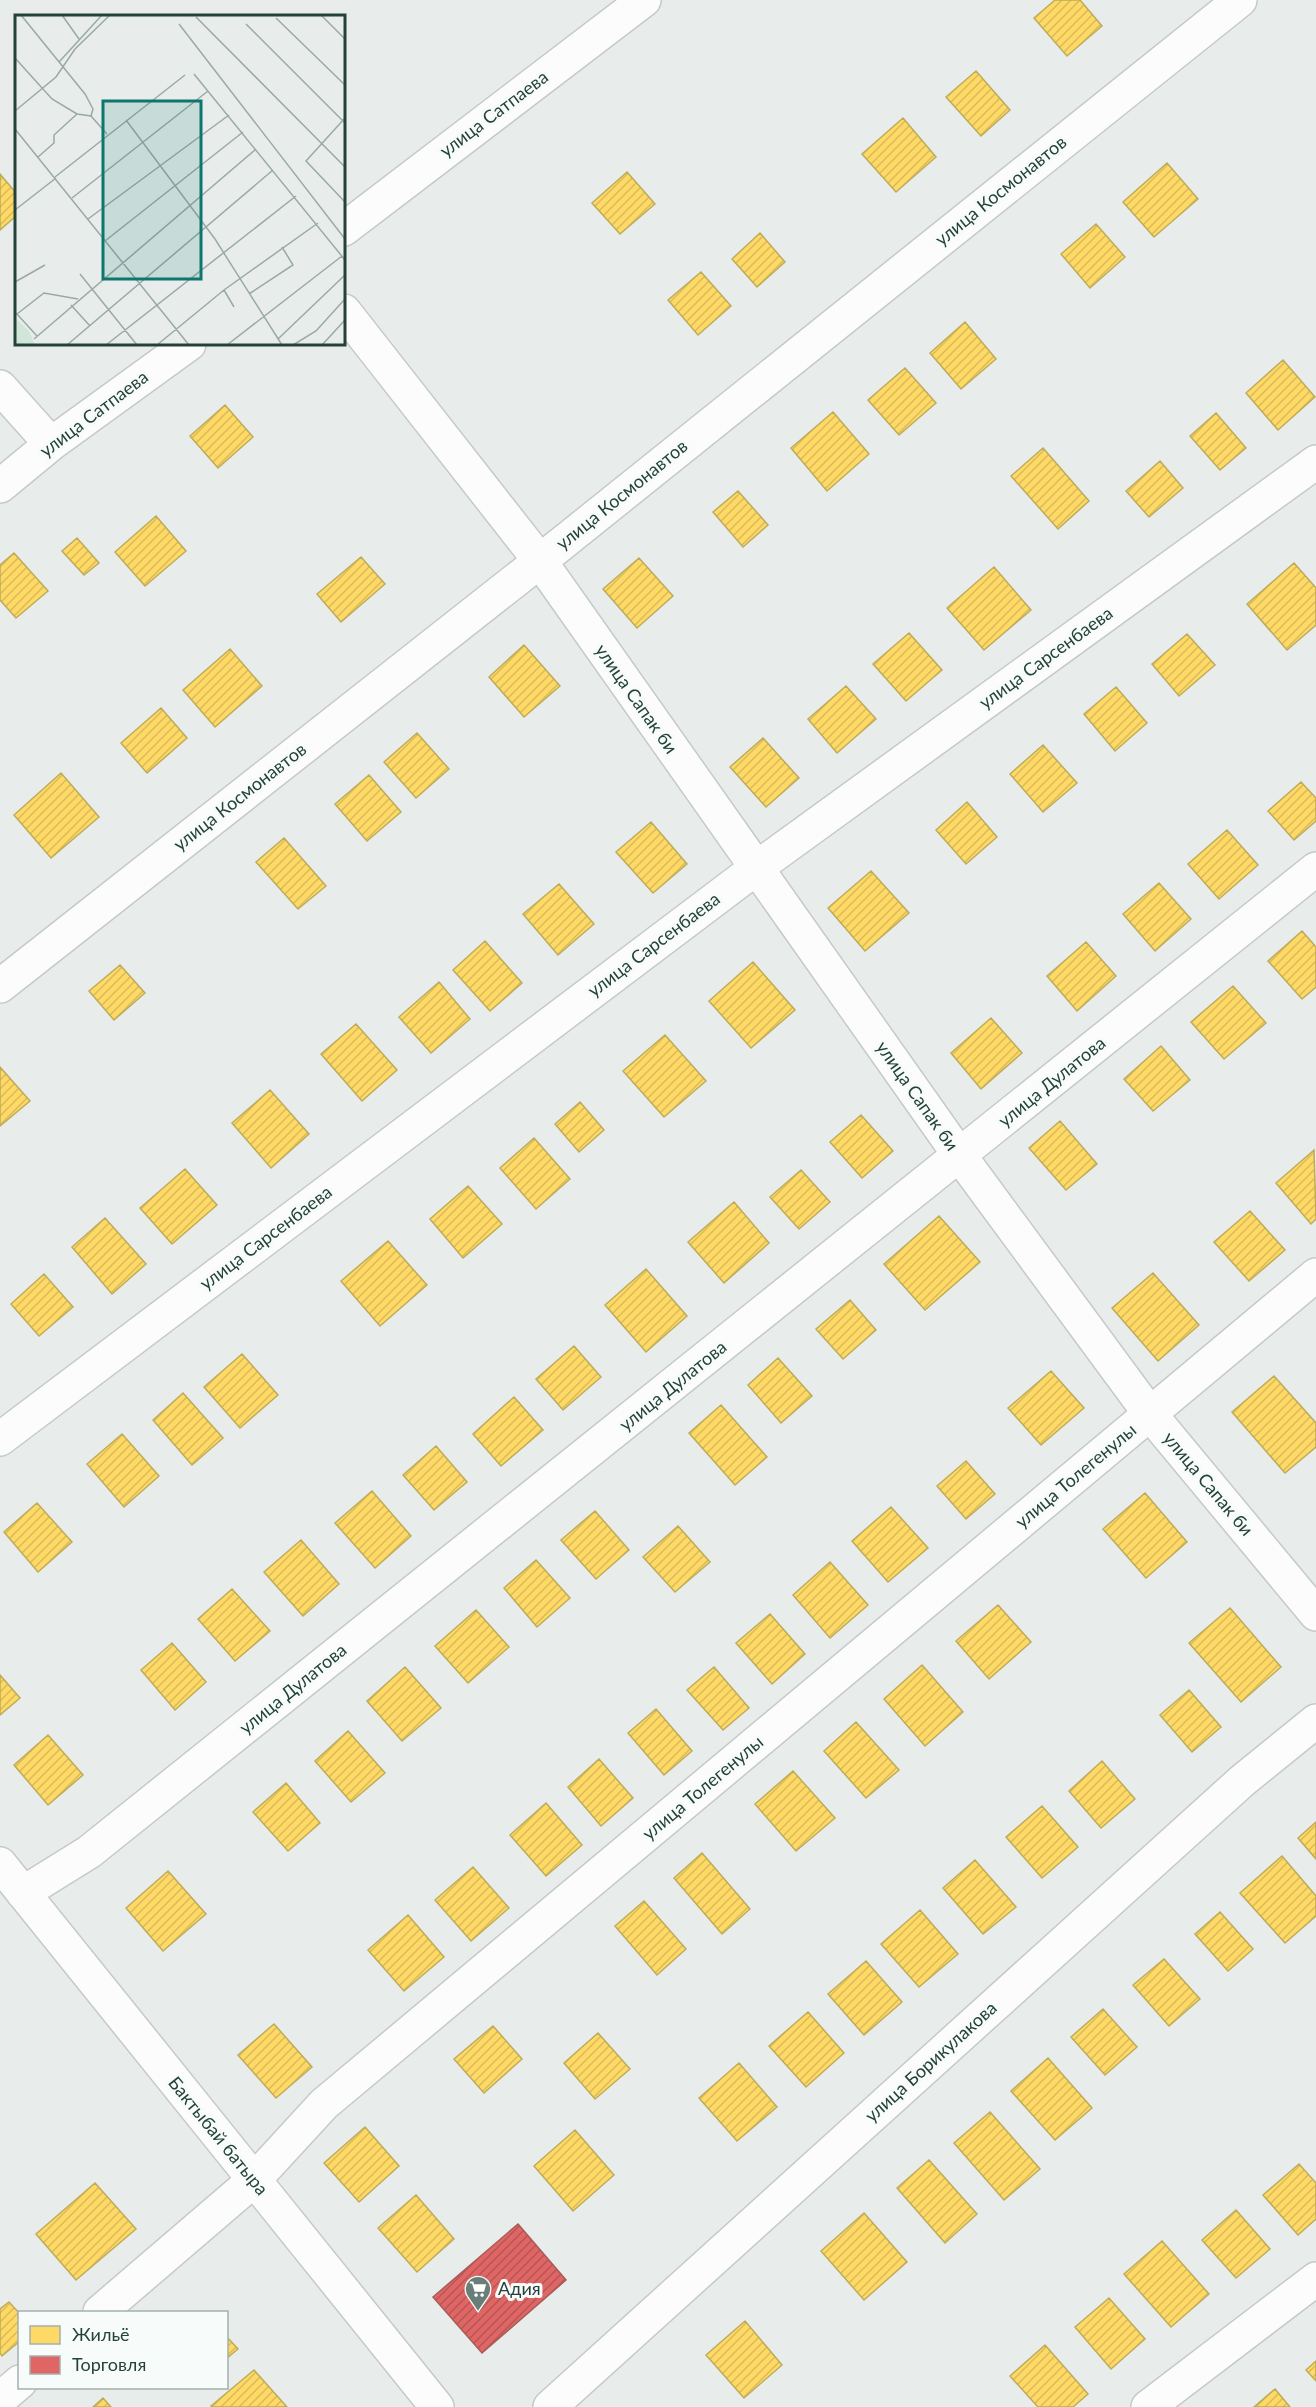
<svg xmlns="http://www.w3.org/2000/svg" width="1316" height="2407" font-family="Lato,sans-serif">
<style>
.homes{fill:url(#homes-hatch);stroke:#bdac59;stroke-width:1.5}
.shops{fill:url(#shops-hatch);stroke:#a85b59;stroke-width:1.5}
.lines{fill:none;stroke-linecap:round;stroke-linejoin:round}
.minor-casing{stroke:#c5cac8;stroke-width:36}
.minor{stroke:#fcfcfc;stroke-width:33}
.labels{text-anchor:middle;stroke-width:6;stroke-linejoin:round;paint-order:stroke}
.street-label{font-size:18px;fill:#24423a;stroke:#f7fbf9}
.poi-label{font-size:18px;fill:#24423a;stroke:#f7fbf9;text-anchor:start}
.inset-road{fill:none;stroke:#9aa9a4;stroke-width:1.5}
.view{fill:#0f766e;fill-opacity:0.15;stroke:#0f766e;stroke-width:3}
.inset-edge{fill:none;stroke:#24423a;stroke-width:3}
</style>
<defs>
<pattern id="homes-hatch" width="6" height="6" patternUnits="userSpaceOnUse" patternTransform="scale(1.5)"><rect width="6" height="6" fill="#ffd966"/><path d="M-1 1l2-2M0 6l6-6M5 7l2-2" fill="none" stroke="#dabb59"/></pattern>
<pattern id="shops-hatch" width="6" height="6" patternUnits="userSpaceOnUse" patternTransform="scale(1.5)"><rect width="6" height="6" fill="#e06666"/><path d="M-1 1l2-2M0 6l6-6M5 7l2-2" fill="none" stroke="#b55655"/></pattern>
</defs>
<rect width="100%" height="100%" fill="#e8edeb"/>
<path class="homes" d="M 1055,0 L 1080,0 L 1102,26 L 1067,56 L 1034,18 Z
M 976,71 L 1010,110 L 981,136 L 946,97 Z
M 903,118 L 936,157 L 896,192 L 862,154 Z
M 1167,163 L 1198,199 L 1154,237 L 1123,202 Z
M 627,172 L 655,204 L 620,234 L 592,203 Z
M 0,174 L 16,193 L 16,216 L 0,230 Z
M 1096,224 L 1125,257 L 1090,288 L 1061,254 Z
M 760,233 L 785,262 L 757,287 L 732,259 Z
M 701,272 L 731,306 L 698,335 L 668,300 Z
M 965,322 L 996,359 L 961,389 L 930,353 Z
M 1283,360 L 1315,397 L 1278,430 L 1246,393 Z
M 905,368 L 936,403 L 899,435 L 868,400 Z
M 225,405 L 253,437 L 218,468 L 190,436 Z
M 833,412 L 869,454 L 827,491 L 791,448 Z
M 1216,413 L 1246,448 L 1220,470 L 1190,436 Z
M 1043,448 L 1089,501 L 1058,529 L 1011,476 Z
M 1160,461 L 1183,488 L 1149,517 L 1126,491 Z
M 738,491 L 768,525 L 743,547 L 713,512 Z
M 156,516 L 186,551 L 145,586 L 115,552 Z
M 77,538 L 99,563 L 84,575 L 62,551 Z
M 14,553 L 48,591 L 16,618 L 0,600 L 0,565 Z
M 361,557 L 385,584 L 341,622 L 317,594 Z
M 639,558 L 673,596 L 637,628 L 603,589 Z
M 1294,563 L 1316,588 L 1316,625 L 1287,650 L 1247,604 Z
M 994,567 L 1031,610 L 984,650 L 947,608 Z
M 909,633 L 942,670 L 906,701 L 873,664 Z
M 1187,634 L 1215,665 L 1179,696 L 1152,664 Z
M 524,645 L 560,686 L 524,717 L 489,677 Z
M 230,649 L 262,686 L 215,727 L 183,690 Z
M 846,686 L 876,719 L 837,753 L 808,719 Z
M 1116,687 L 1147,723 L 1115,751 L 1084,714 Z
M 161,708 L 187,738 L 147,773 L 121,743 Z
M 417,733 L 449,769 L 416,798 L 384,762 Z
M 763,738 L 799,778 L 766,807 L 730,767 Z
M 1043,745 L 1077,783 L 1043,812 L 1010,774 Z
M 61,773 L 99,817 L 51,858 L 14,815 Z
M 369,775 L 401,812 L 367,841 L 335,804 Z
M 1301,782 L 1316,798 L 1316,821 L 1294,840 L 1268,811 Z
M 967,802 L 997,837 L 966,864 L 936,830 Z
M 651,822 L 687,864 L 653,893 L 616,852 Z
M 1227,830 L 1258,865 L 1219,899 L 1188,864 Z
M 284,838 L 326,886 L 298,909 L 256,862 Z
M 871,871 L 909,913 L 865,951 L 828,908 Z
M 1159,883 L 1191,919 L 1155,951 L 1123,914 Z
M 559,884 L 594,924 L 558,955 L 523,914 Z
M 1302,931 L 1316,947 L 1316,987 L 1302,999 L 1268,961 Z
M 485,941 L 522,983 L 490,1011 L 453,970 Z
M 1086,942 L 1116,976 L 1077,1011 L 1047,976 Z
M 753,962 L 795,1010 L 751,1048 L 709,1001 Z
M 120,965 L 145,993 L 114,1020 L 89,991 Z
M 439,982 L 470,1019 L 431,1053 L 399,1017 Z
M 1233,986 L 1266,1023 L 1224,1059 L 1191,1022 Z
M 991,1018 L 1022,1053 L 981,1089 L 951,1053 Z
M 356,1024 L 397,1070 L 362,1101 L 321,1054 Z
M 665,1035 L 706,1081 L 664,1117 L 623,1071 Z
M 1161,1046 L 1190,1080 L 1153,1111 L 1124,1079 Z
M 0,1067 L 30,1101 L 0,1126 Z
M 270,1090 L 309,1134 L 271,1168 L 232,1123 Z
M 580,1102 L 604,1130 L 579,1152 L 555,1124 Z
M 861,1115 L 893,1151 L 862,1178 L 830,1142 Z
M 1060,1121 L 1097,1164 L 1066,1190 L 1029,1148 Z
M 534,1138 L 570,1179 L 536,1209 L 500,1168 Z
M 1314,1150 L 1316,1219 L 1311,1224 L 1276,1183 Z
M 185,1169 L 217,1205 L 172,1244 L 140,1208 Z
M 801,1170 L 830,1202 L 799,1229 L 770,1197 Z
M 468,1186 L 502,1224 L 463,1258 L 430,1219 Z
M 734,1202 L 769,1243 L 724,1283 L 688,1242 Z
M 1250,1211 L 1285,1250 L 1249,1281 L 1214,1242 Z
M 939,1216 L 980,1262 L 925,1310 L 884,1264 Z
M 105,1218 L 146,1264 L 112,1294 L 72,1247 Z
M 388,1241 L 427,1285 L 380,1326 L 341,1281 Z
M 646,1269 L 687,1316 L 646,1352 L 605,1305 Z
M 1153,1273 L 1199,1325 L 1158,1361 L 1112,1308 Z
M 44,1274 L 73,1307 L 39,1336 L 11,1304 Z
M 850,1300 L 876,1330 L 843,1359 L 816,1329 Z
M 574,1346 L 601,1377 L 563,1410 L 536,1379 Z
M 242,1354 L 278,1395 L 240,1428 L 204,1387 Z
M 778,1358 L 812,1396 L 781,1423 L 748,1385 Z
M 1051,1371 L 1084,1408 L 1041,1445 L 1008,1408 Z
M 1274,1376 L 1316,1423 L 1316,1447 L 1285,1473 L 1232,1412 Z
M 183,1393 L 223,1438 L 192,1465 L 153,1420 Z
M 514,1397 L 543,1430 L 501,1466 L 473,1434 Z
M 721,1405 L 767,1457 L 735,1485 L 689,1433 Z
M 122,1434 L 159,1476 L 124,1507 L 87,1464 Z
M 436,1446 L 467,1482 L 434,1510 L 403,1475 Z
M 966,1461 L 995,1494 L 966,1519 L 937,1486 Z
M 372,1491 L 411,1536 L 375,1568 L 335,1523 Z
M 1145,1493 L 1187,1542 L 1146,1578 L 1103,1529 Z
M 37,1503 L 72,1542 L 38,1572 L 4,1532 Z
M 891,1507 L 928,1548 L 888,1582 L 852,1541 Z
M 595,1511 L 629,1550 L 596,1579 L 561,1540 Z
M 678,1526 L 710,1562 L 675,1592 L 643,1557 Z
M 301,1540 L 339,1584 L 303,1616 L 264,1572 Z
M 536,1560 L 570,1598 L 537,1627 L 504,1588 Z
M 830,1562 L 868,1605 L 830,1638 L 793,1595 Z
M 232,1589 L 270,1631 L 235,1661 L 198,1619 Z
M 998,1605 L 1031,1642 L 989,1679 L 956,1641 Z
M 1230,1608 L 1281,1667 L 1241,1702 L 1189,1643 Z
M 476,1610 L 509,1647 L 468,1683 L 435,1646 Z
M 770,1614 L 805,1654 L 772,1684 L 736,1643 Z
M 172,1643 L 206,1682 L 175,1710 L 141,1670 Z
M 922,1665 L 963,1712 L 925,1746 L 884,1699 Z
M 405,1667 L 441,1708 L 402,1741 L 367,1701 Z
M 714,1667 L 749,1708 L 723,1730 L 687,1690 Z
M 0,1675 L 20,1698 L 0,1715 Z
M 1189,1690 L 1221,1727 L 1192,1752 L 1160,1715 Z
M 656,1709 L 692,1751 L 664,1775 L 628,1733 Z
M 856,1722 L 899,1770 L 866,1798 L 824,1751 Z
M 348,1731 L 385,1773 L 351,1802 L 315,1761 Z
M 48,1735 L 83,1775 L 48,1805 L 14,1765 Z
M 599,1759 L 633,1798 L 601,1826 L 568,1787 Z
M 1102,1761 L 1135,1799 L 1101,1828 L 1069,1791 Z
M 793,1771 L 835,1818 L 796,1851 L 755,1804 Z
M 286,1783 L 320,1823 L 288,1851 L 253,1812 Z
M 546,1803 L 582,1845 L 546,1876 L 510,1835 Z
M 1042,1806 L 1078,1847 L 1042,1878 L 1006,1837 Z
M 1316,1822 L 1316,1859 L 1298,1838 Z
M 702,1853 L 750,1909 L 722,1934 L 674,1878 Z
M 1282,1856 L 1316,1896 L 1316,1916 L 1285,1943 L 1240,1893 Z
M 975,1860 L 1016,1907 L 983,1934 L 943,1888 Z
M 473,1867 L 509,1908 L 471,1941 L 435,1900 Z
M 168,1871 L 206,1914 L 163,1951 L 126,1908 Z
M 644,1901 L 686,1949 L 657,1975 L 615,1926 Z
M 920,1910 L 958,1954 L 919,1987 L 881,1944 Z
M 1220,1912 L 1253,1949 L 1228,1971 L 1195,1934 Z
M 408,1915 L 444,1957 L 404,1991 L 368,1950 Z
M 1164,1959 L 1200,1999 L 1169,2026 L 1133,1985 Z
M 866,1961 L 902,2002 L 864,2035 L 828,1994 Z
M 1103,2009 L 1137,2047 L 1105,2075 L 1071,2037 Z
M 808,2012 L 844,2053 L 806,2087 L 769,2046 Z
M 274,2024 L 312,2067 L 276,2098 L 238,2055 Z
M 493,2026 L 522,2059 L 484,2093 L 454,2059 Z
M 598,2033 L 630,2069 L 595,2099 L 564,2063 Z
M 1048,2058 L 1092,2108 L 1055,2140 L 1011,2091 Z
M 739,2063 L 777,2107 L 737,2141 L 699,2098 Z
M 990,2112 L 1040,2169 L 1004,2200 L 954,2143 Z
M 365,2127 L 399,2166 L 359,2202 L 324,2163 Z
M 575,2130 L 614,2175 L 573,2211 L 534,2166 Z
M 929,2160 L 977,2214 L 945,2243 L 897,2188 Z
M 1299,2164 L 1316,2183 L 1316,2219 L 1298,2235 L 1263,2195 Z
M 95,2183 L 136,2229 L 76,2280 L 36,2234 Z
M 416,2195 L 454,2239 L 417,2272 L 378,2228 Z
M 1236,2210 L 1270,2249 L 1236,2278 L 1202,2240 Z
M 864,2213 L 907,2262 L 864,2300 L 821,2251 Z
M 1162,2241 L 1209,2294 L 1171,2327 L 1124,2274 Z
M 1109,2298 L 1145,2339 L 1111,2369 L 1075,2327 Z
M 9,2302 L 20,2314 L 20,2341 L 2,2356 L 0,2353 L 0,2309 Z
M 745,2321 L 782,2365 L 744,2398 L 706,2355 Z
M 226,2336 L 238,2349 L 226,2359 Z
M 1045,2345 L 1088,2394 L 1073,2407 L 1038,2407 L 1010,2376 Z
M 1316,2361 L 1316,2381 L 1306,2370 Z
M 254,2370 L 287,2407 L 212,2407 L 211,2406 Z
M 1275,2389 L 1290,2407 L 1254,2407 Z
M 103,2398 L 111,2407 L 93,2407 Z"/>
<path class="shops" d="M 518,2224 L 566,2280 L 482,2353 L 433,2297 Z"/>
<g class="lines">
<g class="minor-casing">
<path id="minor" d="M 344,229 L 644,0
M 344,311 L 540,561 L 960,1156 L 1150,1414 L 1316,1614
M 0,387 L 51,444
M 0,486 L 51,444 L 189,344
M 0,986 L 540,561 L 1240,0
M 0,1439 L 755,869 L 1316,462
M 0,1864 L 437,2407
M 23,1893 L 89,1852 L 1316,869
M 100,2312 L 254,2180 L 324,2104 L 1316,1275
M 0,2399 L 20,2382
M 550,2407 L 1242,1781 L 1316,1721
M 1148,2407 L 1316,2279"/>
</g>
<use href="#minor" class="minor"/>
</g>
<defs>
<g id="supermarket-pin" transform="scale(1.35)"><path d="M0 17L-7.5 6A9.5 9.5 0 1 1 7.5 6Z" fill="#697e78" stroke="#f7fbf9"/><path d="M-6-5.5h2.5l.6 2H6L4.5 2H-2.5L-4.4-4H-6ZM-1.5 3.2a1.3 1.3 0 1 0 .1 0ZM3 3.2a1.3 1.3 0 1 0 .1 0Z" fill="#fff"/></g>
</defs>
<g fill-rule="evenodd">
<use href="#supermarket-pin" x="478" y="2289"/>
</g>
<g class="labels">
<g class="street-label">
<text transform="translate(494 114) rotate(-37)" y="6">улица Сатпаева</text>
<text transform="translate(1001 191) rotate(-39)" y="6">улица Космонавтов</text>
<text transform="translate(94 414) rotate(-37)" y="6">улица Сатпаева</text>
<text transform="translate(622 495) rotate(-39)" y="6">улица Космонавтов</text>
<text transform="translate(1046 658) rotate(-36)" y="6">улица Сарсенбаева</text>
<text transform="translate(636 699) rotate(55)" y="6">улица Сапак би</text>
<text transform="translate(240 797) rotate(-38)" y="6">улица Космонавтов</text>
<text transform="translate(654 945) rotate(-37)" y="6">улица Сарсенбаева</text>
<text transform="translate(1052 1082) rotate(-39)" y="6">улица Дулатова</text>
<text transform="translate(917 1096) rotate(55)" y="6">улица Сапак би</text>
<text transform="translate(266 1238) rotate(-37)" y="6">улица Сарсенбаева</text>
<text transform="translate(673 1386) rotate(-39)" y="6">улица Дулатова</text>
<text transform="translate(1076 1476) rotate(-40)" y="6">улица Толегенулы</text>
<text transform="translate(1208 1484) rotate(50)" y="6">улица Сапак би</text>
<text transform="translate(293 1689) rotate(-39)" y="6">улица Дулатова</text>
<text transform="translate(703 1788) rotate(-40)" y="6">улица Толегенулы</text>
<text transform="translate(931 2062) rotate(-42)" y="6">улица Борикулакова</text>
<text transform="translate(218 2136) rotate(51)" y="6">Бактыбай батыра</text>
</g>
<g class="poi-label">
<text x="498" y="2295">Адия</text>
</g>
</g>
<g transform="translate(15 15)">
<rect width="330" height="330" fill="#e8edeb"/>
<path d="M 0,303 L 14,316 L 20,330 L 0,330 Z" fill="#d1e6d8"/>
<path class="inset-road" d="M 6,0 L 70,79 L 78,94 L 76,101M 47,0 L 64,24M 306,0 L 330,24M 181,2 L 330,152M 261,3 L 330,70M 164,9 L 330,224M 231,9 L 330,108M 0,43 L 37,84 L 62,99 L 76,101 L 92,119M 44,47 L 87,0M 179,59 L 330,245M 0,96 L 41,62 L 60,34 L 95,0M 330,103 L 291,146 L 330,187M 111,105 L 200,224 L 267,330M 0,114 L 174,330M 23,142 L 39,128 L 39,120 L 62,99M 40,162 L 170,60M 57,183 L 193,76M 0,195 L 41,163M 73,204 L 214,100M 90,226 L 228,117M 65,259 L 122,330M 0,267 L 30,250M 209,275 L 219,292M 234,279 L 278,250 L 267,232M 56,290 L 75,311M 1,298 L 22,321M 2,299 L 29,278 L 63,284M 19,324 L 241,134M 263,324 L 330,260M 52,330 L 258,155M 91,330 L 281,181M 142,330 L 209,275 L 303,208M 212,330 L 327,241M 278,330 L 301,316 L 330,284M 307,330 L 330,305"/>
<path class="view" d="M 88,86 L 186,86 L 186,264 L 88,264 Z"/>
<rect width="330" height="330" class="inset-edge"/>
</g>
<rect x="18" y="2311" width="210" height="78" fill="#f7fbf9" stroke="#a3b1ad" stroke-width="1.5"/>
<rect x="30" y="2326" width="30" height="18" fill="#ffd966" stroke="#a3b1ad" stroke-width="1.5"/>
<text x="72" y="2341" font-size="18" fill="#24423a">Жильё</text>
<rect x="30" y="2356" width="30" height="18" fill="#e06666" stroke="#a3b1ad" stroke-width="1.5"/>
<text x="72" y="2371" font-size="18" fill="#24423a">Торговля</text>
</svg>
